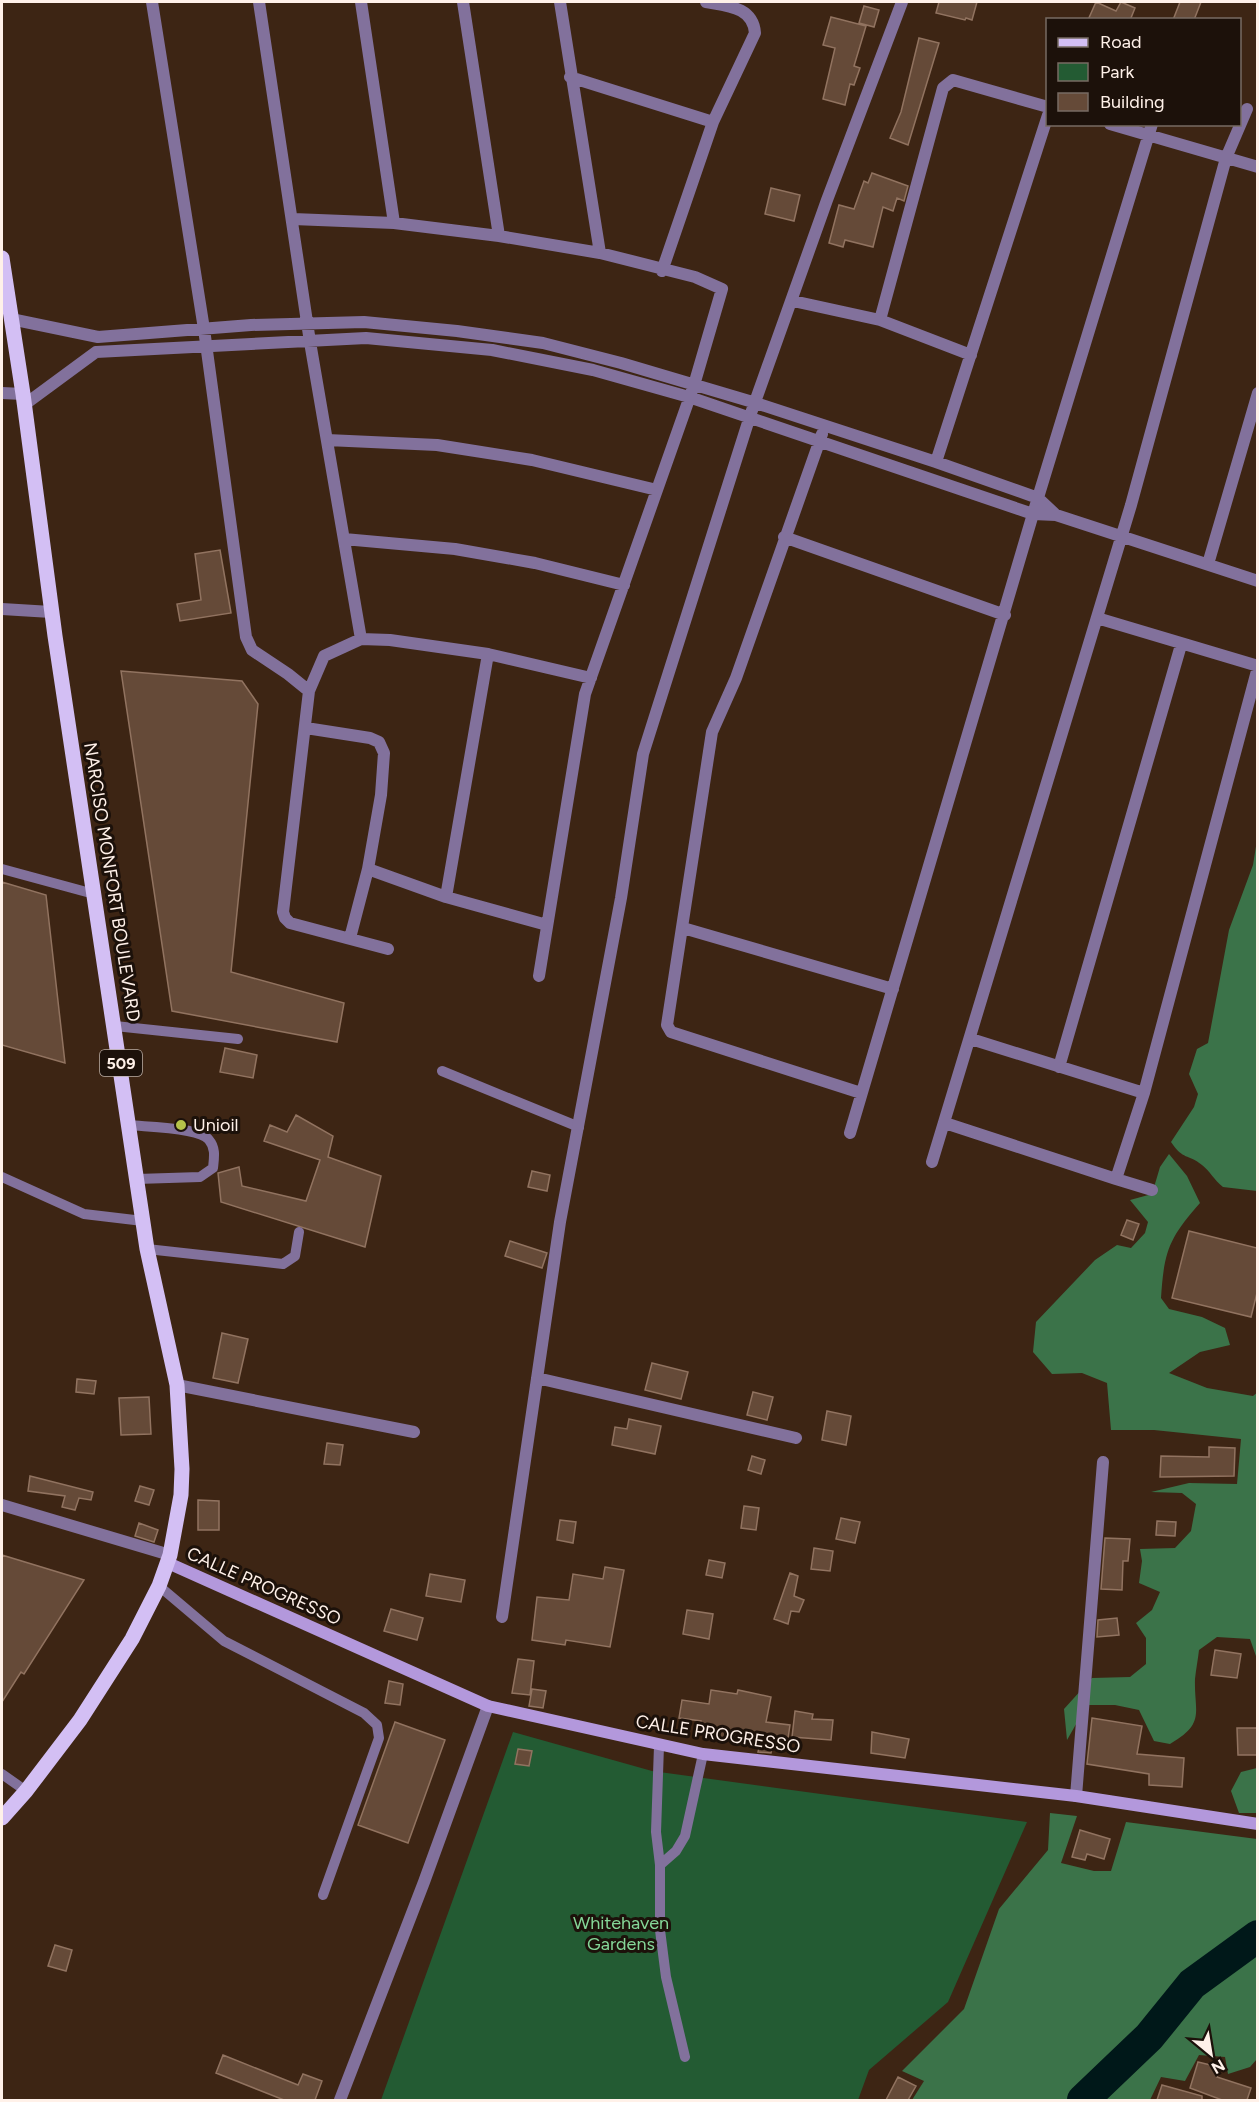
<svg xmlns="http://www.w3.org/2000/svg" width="1259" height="2102" font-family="Figtree,sans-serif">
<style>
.green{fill:#235b33}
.forest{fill:#3b7349}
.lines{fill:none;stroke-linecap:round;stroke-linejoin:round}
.river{stroke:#001819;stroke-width:32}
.building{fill:#654a38;stroke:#917360;stroke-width:1.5}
.service{stroke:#82719c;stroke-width:10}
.minor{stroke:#82719c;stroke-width:12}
.secondary{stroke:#b398dc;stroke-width:12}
.primary{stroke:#d3bff4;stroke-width:15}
.poi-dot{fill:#b5c249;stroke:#1c110a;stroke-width:2}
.labels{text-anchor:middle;stroke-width:6;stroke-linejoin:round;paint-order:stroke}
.shield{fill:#1c110a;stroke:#bbaea6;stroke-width:1.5}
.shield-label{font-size:16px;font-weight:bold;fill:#fff1e9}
.street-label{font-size:18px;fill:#fff1e9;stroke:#1c110a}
.poi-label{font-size:18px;fill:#fff1e9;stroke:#1c110a;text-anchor:start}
.park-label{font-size:18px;fill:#85d798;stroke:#1c110a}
</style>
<rect width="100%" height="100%" fill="#3d2514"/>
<path class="green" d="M 513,1732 L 652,1771 L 1027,1822 L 948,2002 L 869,2070 L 858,2100 L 381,2100 Z"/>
<path class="forest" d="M 1257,840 L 1258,1191 L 1257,1191 L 1223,1187 C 1214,1180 1210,1171 1202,1165 C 1187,1153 1184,1161 1171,1142 L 1194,1107 L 1198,1094 L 1189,1074 L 1197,1049 L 1208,1043 L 1229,930 L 1253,865 Z
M 1169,1154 L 1187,1176 L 1200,1203 C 1169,1238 1164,1251 1161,1298 L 1169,1309 L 1202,1317 L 1225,1328 L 1230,1345 L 1200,1352 L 1169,1373 L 1207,1388 L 1253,1396 L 1258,1392 L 1257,1659 L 1250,1639 L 1217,1637 L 1199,1650 C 1198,1659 1196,1669 1195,1679 C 1194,1713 1206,1723 1170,1744 L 1154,1741 L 1139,1710 L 1115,1705 L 1087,1705 L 1067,1740 L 1064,1709 L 1092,1678 L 1130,1677 L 1146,1664 L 1146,1638 L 1136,1623 L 1152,1610 L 1160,1592 L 1139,1583 L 1142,1561 L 1140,1549 L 1175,1548 L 1191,1531 L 1196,1504 L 1182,1493 L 1151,1492 L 1189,1483 L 1237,1484 L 1241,1439 L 1154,1430 L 1111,1430 L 1107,1383 L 1082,1373 L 1052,1374 L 1033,1352 L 1036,1322 L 1095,1260 L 1117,1245 L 1131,1248 L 1145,1233 L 1148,1222 L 1130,1200 L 1152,1194 L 1160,1167 Z
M 1257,1768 L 1257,1813 L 1239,1813 L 1231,1791 L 1241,1772 Z
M 1050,1813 L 1077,1816 L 1061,1863 L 1094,1871 L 1111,1871 L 1126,1822 L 1257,1839 L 1257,1926 L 1163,2001 L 1136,2038 L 1069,2100 L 912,2100 L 924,2081 L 902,2071 L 964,2009 L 999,1909 L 1048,1850 Z
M 1257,1949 L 1257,2059 L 1250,2067 L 1228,2074 L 1225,2057 L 1199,2055 L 1185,2081 L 1161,2077 L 1150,2100 L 1091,2100 L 1156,2037 L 1199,1986 L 1237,1967 Z"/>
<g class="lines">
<path class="river" d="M 1083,2100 L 1149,2037 L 1192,1984 L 1258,1936"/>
</g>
<path class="building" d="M 939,2 L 977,2 L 972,20 L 966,18 L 965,20 L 936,13 Z
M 1096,2 L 1116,11 L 1121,2 L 1135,8 L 1131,18 L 1134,20 L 1088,20 Z
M 1180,2 L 1201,2 L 1194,20 L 1173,20 Z
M 864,6 L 879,10 L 874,27 L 859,23 Z
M 831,17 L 866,26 L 854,66 L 860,68 L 854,85 L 850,84 L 845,105 L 823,99 L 835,48 L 823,45 Z
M 919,38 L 939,43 L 908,145 L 890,138 L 901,112 Z
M 872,173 L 908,186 L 904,201 L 897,198 L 893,211 L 883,207 L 873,247 L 845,240 L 843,247 L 829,243 L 839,205 L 854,209 L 864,181 L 868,183 Z
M 771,188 L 800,195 L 794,221 L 765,214 Z
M 220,550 L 231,613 L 180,621 L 177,604 L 201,600 L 195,554 Z
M 121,671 L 242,681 L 258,704 L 231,972 L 344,1003 L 337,1042 L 172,1011 Z
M 2,882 L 46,895 L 65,1063 L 2,1045 Z
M 225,1048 L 257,1055 L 253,1078 L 220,1072 Z
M 296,1115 L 333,1136 L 328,1157 L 381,1176 L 365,1247 L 221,1202 L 218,1173 L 239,1167 L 242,1186 L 306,1201 L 320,1160 L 264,1141 L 270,1125 L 287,1132 Z
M 532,1171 L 550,1175 L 547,1191 L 528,1187 Z
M 1127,1220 L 1139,1224 L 1133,1240 L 1121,1235 Z
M 1189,1231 L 1257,1248 L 1257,1293 L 1251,1317 L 1172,1298 Z
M 510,1241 L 547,1253 L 542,1268 L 505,1256 Z
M 222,1333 L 248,1339 L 238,1383 L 213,1378 Z
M 652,1363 L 688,1372 L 681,1399 L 645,1390 Z
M 77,1379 L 96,1381 L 94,1394 L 76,1392 Z
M 753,1392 L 773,1397 L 767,1420 L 747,1415 Z
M 149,1397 L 151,1434 L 121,1435 L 119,1398 Z
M 827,1411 L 851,1416 L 846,1445 L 822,1440 Z
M 629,1419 L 661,1426 L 655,1454 L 612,1445 L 615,1427 L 627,1429 Z
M 327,1443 L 343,1445 L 340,1465 L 324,1464 Z
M 1209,1447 L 1235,1448 L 1234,1476 L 1160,1477 L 1161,1456 L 1209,1457 Z
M 752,1456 L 765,1460 L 761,1474 L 748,1470 Z
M 30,1476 L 93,1492 L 91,1500 L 79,1498 L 75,1510 L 62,1507 L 65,1496 L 28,1491 Z
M 140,1486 L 154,1490 L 149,1505 L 135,1501 Z
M 198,1500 L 219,1501 L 219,1530 L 198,1530 Z
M 744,1506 L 759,1508 L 756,1530 L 741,1528 Z
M 841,1518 L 860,1522 L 855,1543 L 836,1539 Z
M 560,1520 L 576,1522 L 573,1543 L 557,1540 Z
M 1157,1521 L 1176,1522 L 1175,1536 L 1156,1535 Z
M 139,1523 L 158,1530 L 154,1542 L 135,1536 Z
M 1105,1538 L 1130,1539 L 1128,1561 L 1123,1561 L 1122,1590 L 1101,1589 Z
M 814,1548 L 833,1551 L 830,1571 L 811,1569 Z
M 2,1555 L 84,1580 L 24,1674 L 21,1672 L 2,1702 Z
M 709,1560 L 725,1563 L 722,1578 L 706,1575 Z
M 605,1567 L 624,1570 L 610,1647 L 566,1640 L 565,1645 L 532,1640 L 537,1597 L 569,1600 L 573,1574 L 603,1579 Z
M 790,1573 L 798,1576 L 794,1596 L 804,1600 L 799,1612 L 791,1611 L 788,1624 L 774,1619 Z
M 430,1574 L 465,1580 L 461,1602 L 426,1596 Z
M 391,1609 L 423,1618 L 417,1640 L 384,1631 Z
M 687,1610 L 713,1614 L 709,1639 L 683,1634 Z
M 1117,1618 L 1119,1635 L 1097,1637 L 1098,1620 Z
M 1215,1650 L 1241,1654 L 1237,1678 L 1211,1675 Z
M 518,1659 L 534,1661 L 530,1695 L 512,1693 Z
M 389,1681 L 403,1684 L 400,1705 L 385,1703 Z
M 532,1689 L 546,1691 L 543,1708 L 529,1706 Z
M 711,1690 L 737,1694 L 738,1690 L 771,1697 L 766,1722 L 790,1725 L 787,1745 L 773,1743 L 771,1753 L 758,1752 L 761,1739 L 713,1737 L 715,1729 L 700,1727 L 701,1721 L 679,1718 L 682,1700 L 709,1704 Z
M 795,1711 L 813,1714 L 812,1719 L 833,1720 L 831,1740 L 792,1737 Z
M 1092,1718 L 1142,1726 L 1137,1754 L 1184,1758 L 1182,1787 L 1149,1785 L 1149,1774 L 1087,1764 Z
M 395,1722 L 445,1740 L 408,1843 L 358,1825 Z
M 1237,1728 L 1257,1728 L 1257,1755 L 1238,1755 Z
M 872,1732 L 909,1739 L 905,1758 L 871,1753 Z
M 518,1749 L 532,1751 L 529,1766 L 515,1764 Z
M 1080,1830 L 1110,1839 L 1104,1859 L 1087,1854 L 1085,1860 L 1072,1857 Z
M 55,1945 L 72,1950 L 66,1971 L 48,1966 Z
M 223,2055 L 298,2085 L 303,2074 L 322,2081 L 315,2100 L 284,2100 L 216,2073 Z
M 1198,2062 L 1219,2067 L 1217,2077 L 1251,2088 L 1247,2100 L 1222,2100 L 1190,2088 Z
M 898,2077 L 916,2086 L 908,2100 L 886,2100 Z
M 1162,2085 L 1202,2096 L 1202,2100 L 1157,2100 Z"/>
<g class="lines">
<path class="service" d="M 2,869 L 94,894
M 115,1026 L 238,1039
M 442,1071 L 579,1127
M 129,1125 C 146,1127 200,1127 209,1140 C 216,1148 214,1158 213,1168 L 200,1177 L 137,1179
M 2,1177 L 84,1214 L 143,1221
M 147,1249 L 283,1264 L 295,1256 L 299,1232
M 159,1586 L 224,1641 L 364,1713 L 377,1725 L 379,1738 L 323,1895
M 659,1746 L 656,1832 L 660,1865 L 660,1930 L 666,1977 L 685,2057
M 2,1774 L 26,1791
M 660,1865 L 676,1851 L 685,1836 L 703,1754"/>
<path class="minor" d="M 152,2 L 204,329 L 246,637 L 252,650 L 288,674 L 309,691
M 259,2 L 310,342 L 361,639
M 361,2 L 394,223
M 463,2 L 499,236
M 560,2 L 600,253
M 570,77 L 713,122
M 1110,124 L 1258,167
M 293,219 L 394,223 L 499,236 L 600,253 L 695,277 L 722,289 L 694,385 L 585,694 L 539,976
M 662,271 L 713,122 L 755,33 C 753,7 728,6 706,2
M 793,301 L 880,320
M 11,319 L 98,337 L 251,325 L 364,322 L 457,331 L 543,343 L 621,363 L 756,403 L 936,462 L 1038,498 L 1056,515
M 971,355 L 880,320 L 943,88 L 953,80 L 1048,107
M 2,393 L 23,394
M 24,405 L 96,352 L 366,338 L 492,350 L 593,370 L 689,397 L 1033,514 L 1056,515 L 1258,581
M 822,434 L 736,678 L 712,732 L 667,1025 L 671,1032 L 861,1093
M 327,440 L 437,445 L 532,460 L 657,490
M 936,462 L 1048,115
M 784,537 L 1005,615
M 344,539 L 455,549 L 535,563 L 624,585
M 1208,564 L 1258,393
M 2,609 L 51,612
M 1097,618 L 1258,666
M 306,728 L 370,738 L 379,742 L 384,753 L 381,795 L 368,869 L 350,938
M 368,869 L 446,897 L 547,925
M 446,897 L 488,654
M 683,928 L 893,989
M 388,949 L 290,923 L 285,918 L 283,912 L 309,691 L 324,656 L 361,639 L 390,640 L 488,654 L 591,678
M 971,1039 L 1144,1093
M 1059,1067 L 1181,645
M 945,1123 L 1116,1179 L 1144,1093 L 1258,667
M 850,1133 L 1033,514 L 1152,124
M 932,1162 L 1131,505 L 1226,158 L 1247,109
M 1116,1179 L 1152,1190
M 537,1378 L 796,1438
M 177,1385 L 414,1432
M 2,1505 L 170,1555
M 502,1617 L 560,1222 L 621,898 L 643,754 L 750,416 L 827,200 L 902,2
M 1076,1796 L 1103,1462
M 340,2100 L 424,1882 L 488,1706"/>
<path class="secondary" d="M 168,1563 L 488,1706 L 703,1754 L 1076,1796 L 1258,1824"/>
<path class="primary" d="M 2,258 L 23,394 L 55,636 L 147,1249 L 177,1385 L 182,1469 L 181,1495 L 170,1555 L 159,1586 L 132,1639 L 80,1720 L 26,1791 L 2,1818"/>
</g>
<circle class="poi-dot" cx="181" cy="1125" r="6"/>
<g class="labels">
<rect class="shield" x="100" y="1050" width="42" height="26" rx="4.5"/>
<g class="shield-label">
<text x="121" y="1069">509</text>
</g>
<g class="street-label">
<text transform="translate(112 882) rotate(81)" y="6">NARCISO MONFORT BOULEVARD</text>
<text transform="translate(264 1586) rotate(24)" y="6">CALLE PROGRESSO</text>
<text transform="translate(718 1734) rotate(9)" y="6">CALLE PROGRESSO</text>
</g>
<g class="poi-label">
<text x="193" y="1131">Unioil</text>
</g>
<g class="park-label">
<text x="621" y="1929">Whitehaven<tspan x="621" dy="21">Gardens</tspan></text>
</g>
</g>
<rect width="1259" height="2102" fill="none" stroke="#fff1e9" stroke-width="6"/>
<rect x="1046" y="18" width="195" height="108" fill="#1c110a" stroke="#776b63" stroke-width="1.5"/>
<rect x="1058" y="38" width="30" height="9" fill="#d3bff4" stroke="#776b63" stroke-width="1.5"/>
<text x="1100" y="48" font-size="18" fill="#fff1e9">Road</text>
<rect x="1058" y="63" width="30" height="18" fill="#235b33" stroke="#776b63" stroke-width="1.5"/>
<text x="1100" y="78" font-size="18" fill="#fff1e9">Park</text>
<rect x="1058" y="93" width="30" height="18" fill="#654a38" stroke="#776b63" stroke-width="1.5"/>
<text x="1100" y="108" font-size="18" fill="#fff1e9">Building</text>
<g transform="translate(1211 2054) rotate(150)" stroke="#1c110a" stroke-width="4.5" paint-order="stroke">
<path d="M0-4.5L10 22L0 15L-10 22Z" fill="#fff1e9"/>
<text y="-9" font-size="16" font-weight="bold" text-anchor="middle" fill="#fff1e9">N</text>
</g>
</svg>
